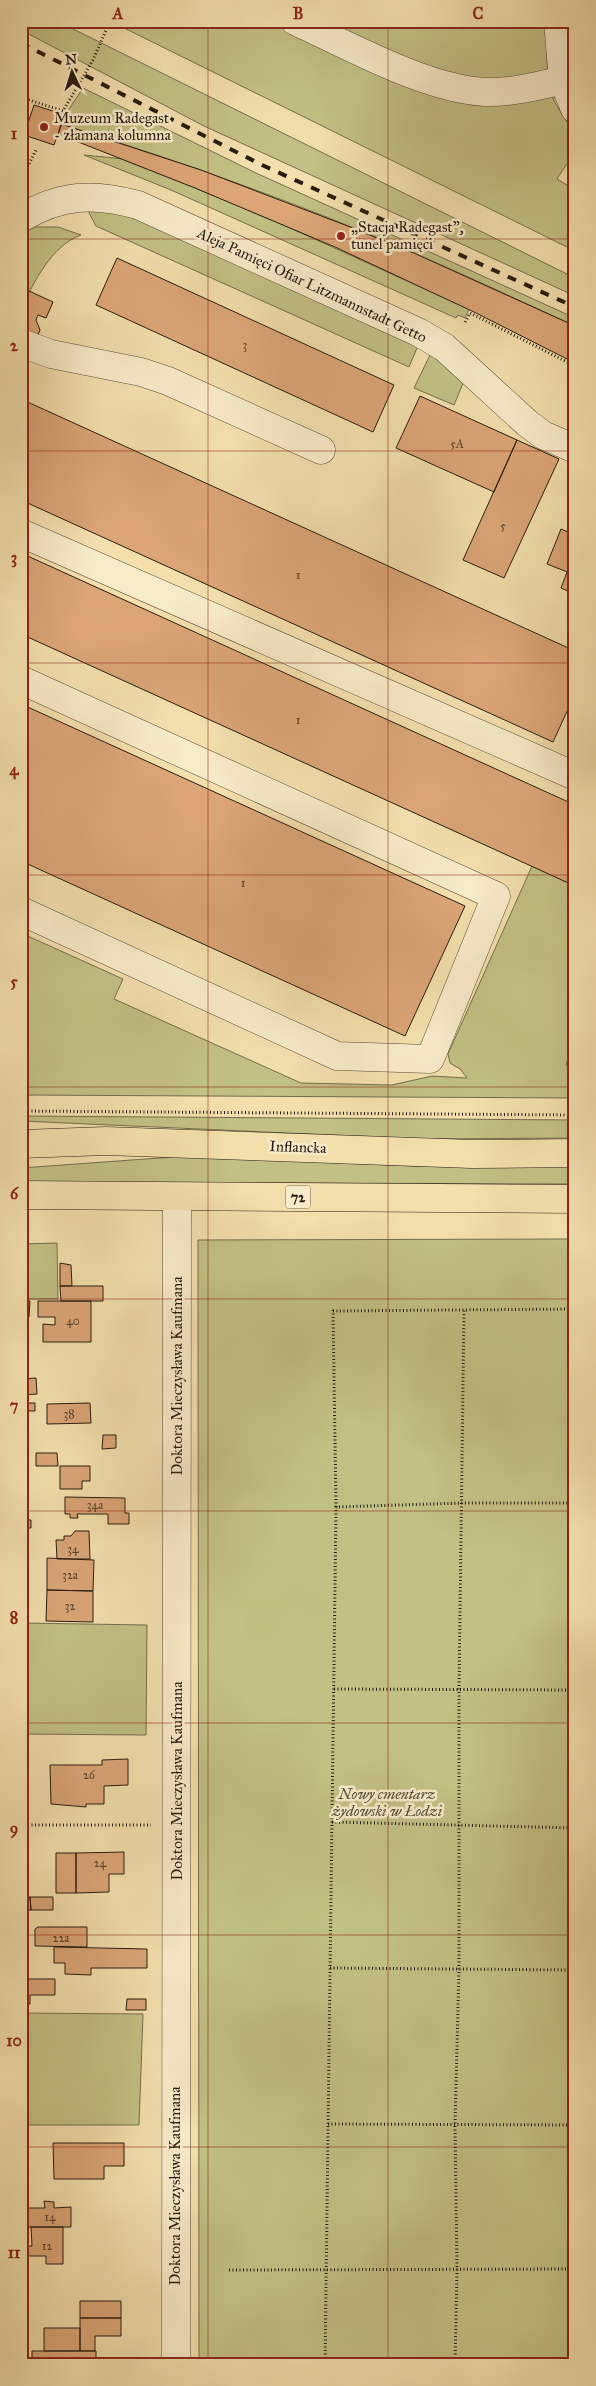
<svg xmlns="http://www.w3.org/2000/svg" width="596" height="2386" font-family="'IM FELL Great Primer',serif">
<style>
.green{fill:#c2c084;stroke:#756e4b}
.building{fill:#dba576;stroke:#281c12}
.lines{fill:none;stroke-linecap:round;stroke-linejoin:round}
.minor-casing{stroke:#5a4d38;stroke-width:29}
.major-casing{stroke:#281c12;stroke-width:29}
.path{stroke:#281c12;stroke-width:3;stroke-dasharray:1 2.5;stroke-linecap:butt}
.minor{stroke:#f7eac9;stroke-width:28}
.major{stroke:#f2dfac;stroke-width:28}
.rail{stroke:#281c12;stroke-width:4;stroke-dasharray:9 9;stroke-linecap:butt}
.grid{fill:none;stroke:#8f2418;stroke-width:1;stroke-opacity:0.55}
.poi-dot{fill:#8f2418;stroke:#f7eac9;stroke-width:2}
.labels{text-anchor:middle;stroke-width:5;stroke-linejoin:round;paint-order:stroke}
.number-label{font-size:12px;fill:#553e2b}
.shield{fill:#f7eac9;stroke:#665a49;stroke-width:1}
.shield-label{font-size:14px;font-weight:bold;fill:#281c12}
.poi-label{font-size:15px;fill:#281c12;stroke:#f7eac9;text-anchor:start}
.street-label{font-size:15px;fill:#281c12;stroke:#f7eac9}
.park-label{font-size:15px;font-style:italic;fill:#564d34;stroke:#f7eac9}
.neatline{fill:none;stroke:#8f2418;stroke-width:2}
.grid-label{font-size:16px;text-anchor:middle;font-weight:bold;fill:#8f2418}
</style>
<rect width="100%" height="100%" fill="#f2dfac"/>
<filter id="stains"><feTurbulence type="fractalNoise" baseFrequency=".004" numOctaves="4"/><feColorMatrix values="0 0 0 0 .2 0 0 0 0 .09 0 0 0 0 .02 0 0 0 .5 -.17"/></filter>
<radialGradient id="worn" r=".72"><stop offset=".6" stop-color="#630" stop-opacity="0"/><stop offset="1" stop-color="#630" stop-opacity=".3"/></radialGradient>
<path class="green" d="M 21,21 L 57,21 L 575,278 L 575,296 L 204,126 L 21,30 Z
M 110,21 L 547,21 C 548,46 544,74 553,98 C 559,114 579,132 575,149 C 572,159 562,170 557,179 L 575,190 L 575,251 Z
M 83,88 L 256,173 L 575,318 L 575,326 C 522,302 470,277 416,254 C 301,204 182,162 61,124 L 65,115 Z
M 84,155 L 125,159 L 266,217 L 469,309 L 465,318 L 458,315 L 456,318 L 171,190 Z
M 114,206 L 415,340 L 417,348 L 409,367 L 96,226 L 86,207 Z
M 34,227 L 58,227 L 81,235 C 51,246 34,282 21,309 L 21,235 Z
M 432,351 L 464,381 L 454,405 L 414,388 Z
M 532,866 L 575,886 L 575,1038 L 566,1065 L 575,1070 L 575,1098 L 21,1095 L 21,933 L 123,979 L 114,999 L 301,1083 L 392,1085 L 432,1076 L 467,1078 L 460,1069 L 450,1063 L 448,1054 Z
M 21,1116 L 575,1120 L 575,1138 L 422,1139 L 21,1121 Z
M 187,1156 L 414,1166 L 575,1166 L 575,1184 L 21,1182 L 21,1168 Z
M 575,1239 L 575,2365 L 199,2365 L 198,1240 Z
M 57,1243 L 58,1299 L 21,1299 L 21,1244 Z
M 21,1623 L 147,1625 L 146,1735 L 21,1734 Z
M 21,2013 L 143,2014 L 139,2125 L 21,2125 Z"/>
<path class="building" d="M 34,105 L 65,115 L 54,145 L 24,135 Z
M 61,124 L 201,170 L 345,225 L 416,254 L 575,326 L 575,363 L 474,312 L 335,247 L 195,188 L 58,134 Z
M 117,258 L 394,385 L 373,432 L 96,305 Z
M 29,291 L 53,302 L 46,318 L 38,315 L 36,320 L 40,330 L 37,337 L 21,331 L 21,309 Z
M 420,396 L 517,440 L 494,492 L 396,448 Z
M 21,399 L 575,651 L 575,694 L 553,742 L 21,500 Z
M 517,440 L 559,459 L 504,578 L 463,560 Z
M 561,529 L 575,535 L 575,575 L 547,564 Z
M 21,553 L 575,805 L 575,886 L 21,634 Z
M 567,572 L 575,575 L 575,594 L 561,588 Z
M 21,704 L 465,906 L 405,1036 L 21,861 Z
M 60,1263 L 71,1265 L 72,1286 L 60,1286 Z
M 60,1286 L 103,1286 L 103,1301 L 61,1301 Z
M 21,1301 L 30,1301 L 29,1317 L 21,1317 Z
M 38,1301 L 91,1301 L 91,1342 L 43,1342 L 43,1324 L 55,1325 L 55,1317 L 38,1317 Z
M 36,1378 L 37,1394 L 21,1395 L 21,1379 Z
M 24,1403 L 35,1403 L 35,1411 L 24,1411 Z
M 90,1403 L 91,1423 L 47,1424 L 47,1404 Z
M 103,1435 L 116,1435 L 116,1448 L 102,1449 Z
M 36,1453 L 57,1453 L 58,1466 L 36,1466 Z
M 60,1466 L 90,1466 L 90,1481 L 82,1481 L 82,1489 L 60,1489 Z
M 65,1497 L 125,1498 L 125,1513 L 129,1513 L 129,1524 L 108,1524 L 108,1514 L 77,1514 L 78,1518 L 70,1518 L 70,1514 L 65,1514 Z
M 21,1519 L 31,1520 L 31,1528 L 21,1528 Z
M 75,1531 L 89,1531 L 90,1559 L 57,1559 L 56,1540 L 64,1540 L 64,1536 L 71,1536 Z
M 47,1558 L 94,1560 L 93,1591 L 47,1590 Z
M 47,1590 L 93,1591 L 93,1622 L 46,1621 Z
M 128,1759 L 128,1785 L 104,1786 L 104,1804 L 86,1804 L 86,1807 L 51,1804 L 50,1765 L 102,1765 L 102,1760 Z
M 124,1852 L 124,1874 L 109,1874 L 109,1892 L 76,1893 L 76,1853 Z
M 56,1853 L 76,1853 L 76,1893 L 56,1893 Z
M 21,1897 L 30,1897 L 31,1910 L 21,1910 Z
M 30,1897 L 53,1897 L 53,1910 L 31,1910 Z
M 38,1927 L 87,1927 L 87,1947 L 35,1946 L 35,1929 Z
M 54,1947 L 147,1949 L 147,1968 L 91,1968 L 91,1975 L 65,1974 L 65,1963 L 54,1963 Z
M 21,1979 L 55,1979 L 55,1995 L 30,1995 L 30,2004 L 21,2004 Z
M 127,1999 L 146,1999 L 146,2010 L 126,2010 Z
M 53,2143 L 124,2143 L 124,2166 L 104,2166 L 104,2179 L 54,2179 Z
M 44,2201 L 54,2202 L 54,2208 L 71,2207 L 71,2227 L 28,2227 L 28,2208 L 45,2208 Z
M 31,2227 L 63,2227 L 63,2264 L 46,2264 L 46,2256 L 21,2256 L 21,2246 L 32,2246 Z
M 80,2301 L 121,2301 L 121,2318 L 80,2318 Z
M 80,2318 L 121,2318 L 121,2336 L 95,2336 L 95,2351 L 80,2351 Z
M 44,2328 L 80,2328 L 80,2351 L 44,2351 Z
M 32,2351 L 96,2351 L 96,2359 L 101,2360 L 101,2365 L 39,2365 L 39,2363 L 32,2363 Z"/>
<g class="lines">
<g class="minor-casing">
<path id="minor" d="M 295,21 C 350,46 424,88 484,92 C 511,93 538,86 563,80
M 558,21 L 563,80 L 575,109
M 21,218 C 61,194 94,193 138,205 L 418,332 L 444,347 L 527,423 L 543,435 L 575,449
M 21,343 L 51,354 L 141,372 L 168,381 L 321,450
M 21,533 L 575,776
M 21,680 L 496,896 L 430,1059 L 337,1056 L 21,911
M 176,2365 L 177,1197"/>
</g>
<g class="major-casing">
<path id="major" d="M 21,1144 L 106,1141 L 472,1154 L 575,1153
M 21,1195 L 575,1199"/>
</g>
<path class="path" d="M 21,116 L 29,100 L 63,111 L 93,60 L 110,21
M 26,170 L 36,150
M 465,322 L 470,313 L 575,366
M 21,1111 L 575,1115
M 336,1507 L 333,1311 L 575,1309
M 334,1689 L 575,1690
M 332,1822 L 575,1828
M 21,1825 L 151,1825
M 330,1968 L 575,1970
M 328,2124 L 575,2125
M 229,2270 L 575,2269
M 325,2365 L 336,1507 L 463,1503 L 575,1503
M 455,2365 L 457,2270 L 455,2125 L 459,1969 L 459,1689 L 464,1310"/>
<use href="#minor" class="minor"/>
<use href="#major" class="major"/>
<path class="rail" d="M 21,43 L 262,165 L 575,307"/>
</g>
<path class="grid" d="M 208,21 L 208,2365M 388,21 L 388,2365M 21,239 L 575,239M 21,451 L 575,451M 21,663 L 575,663M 21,875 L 575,875M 21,1087 L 575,1087M 21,1299 L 575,1299M 21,1511 L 575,1511M 21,1723 L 575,1723M 21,1935 L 575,1935M 21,2147 L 575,2147"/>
<g class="poi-dot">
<circle cx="44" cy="127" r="5"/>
<circle cx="341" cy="236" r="5"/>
</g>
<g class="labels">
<g class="number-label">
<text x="245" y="349">3</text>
<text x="457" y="448">5A</text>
<text x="503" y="530">5</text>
<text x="298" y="579">1</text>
<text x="298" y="724">1</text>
<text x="243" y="887">1</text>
<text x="73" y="1325">40</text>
<text x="69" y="1418">38</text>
<text x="95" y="1509">34a</text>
<text x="73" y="1553">34</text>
<text x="70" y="1579">32a</text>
<text x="70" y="1610">32</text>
<text x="89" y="1779">26</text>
<text x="100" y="1867">24</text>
<text x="61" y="1942">22a</text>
<text x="50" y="2221">14</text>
<text x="47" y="2250">12</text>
</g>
<rect class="shield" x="285.5" y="1185.5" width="25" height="23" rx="4"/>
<g class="shield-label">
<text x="298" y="1202">72</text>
</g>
<g class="poi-label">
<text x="54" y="123">Muzeum Radegast<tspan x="54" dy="17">- złamana kolumna</tspan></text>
<text x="351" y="232">„Stacja Radegast",<tspan x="351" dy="17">tunel pamięci</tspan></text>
</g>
<g class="street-label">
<text transform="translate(312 285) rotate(25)" y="5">Aleja Pamięci Ofiar Litzmannstadt Getto</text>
<text transform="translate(298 1147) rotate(2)" y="5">Inflancka</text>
<text transform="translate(177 1376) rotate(-90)" y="5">Doktora Mieczysława Kaufmana</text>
<text transform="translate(177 1781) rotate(-90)" y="5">Doktora Mieczysława Kaufmana</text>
<text transform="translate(175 2186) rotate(-90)" y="5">Doktora Mieczysława Kaufmana</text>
</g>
<g class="park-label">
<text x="387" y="1799">Nowy cmentarz<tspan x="387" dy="17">żydowski w Łodzi</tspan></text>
</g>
</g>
<rect width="596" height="2386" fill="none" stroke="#f2dfac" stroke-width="55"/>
<g transform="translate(72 72) rotate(356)" stroke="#f7eac9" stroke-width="4" paint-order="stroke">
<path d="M0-4L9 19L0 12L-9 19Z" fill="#281c12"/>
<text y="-8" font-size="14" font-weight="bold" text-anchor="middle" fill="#281c12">N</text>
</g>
<rect x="28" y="28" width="540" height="2330" class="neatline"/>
<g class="grid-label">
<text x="118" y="19">A</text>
<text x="298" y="19">B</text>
<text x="478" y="19">C</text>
<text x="14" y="139">1</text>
<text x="14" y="351">2</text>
<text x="14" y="563">3</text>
<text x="14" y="775">4</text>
<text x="14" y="987">5</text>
<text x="14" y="1199">6</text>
<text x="14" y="1411">7</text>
<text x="14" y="1623">8</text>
<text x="14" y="1834">9</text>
<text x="14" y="2046">10</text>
<text x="14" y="2258">11</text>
</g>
<rect width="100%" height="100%" filter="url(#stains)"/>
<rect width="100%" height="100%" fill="url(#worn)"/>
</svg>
